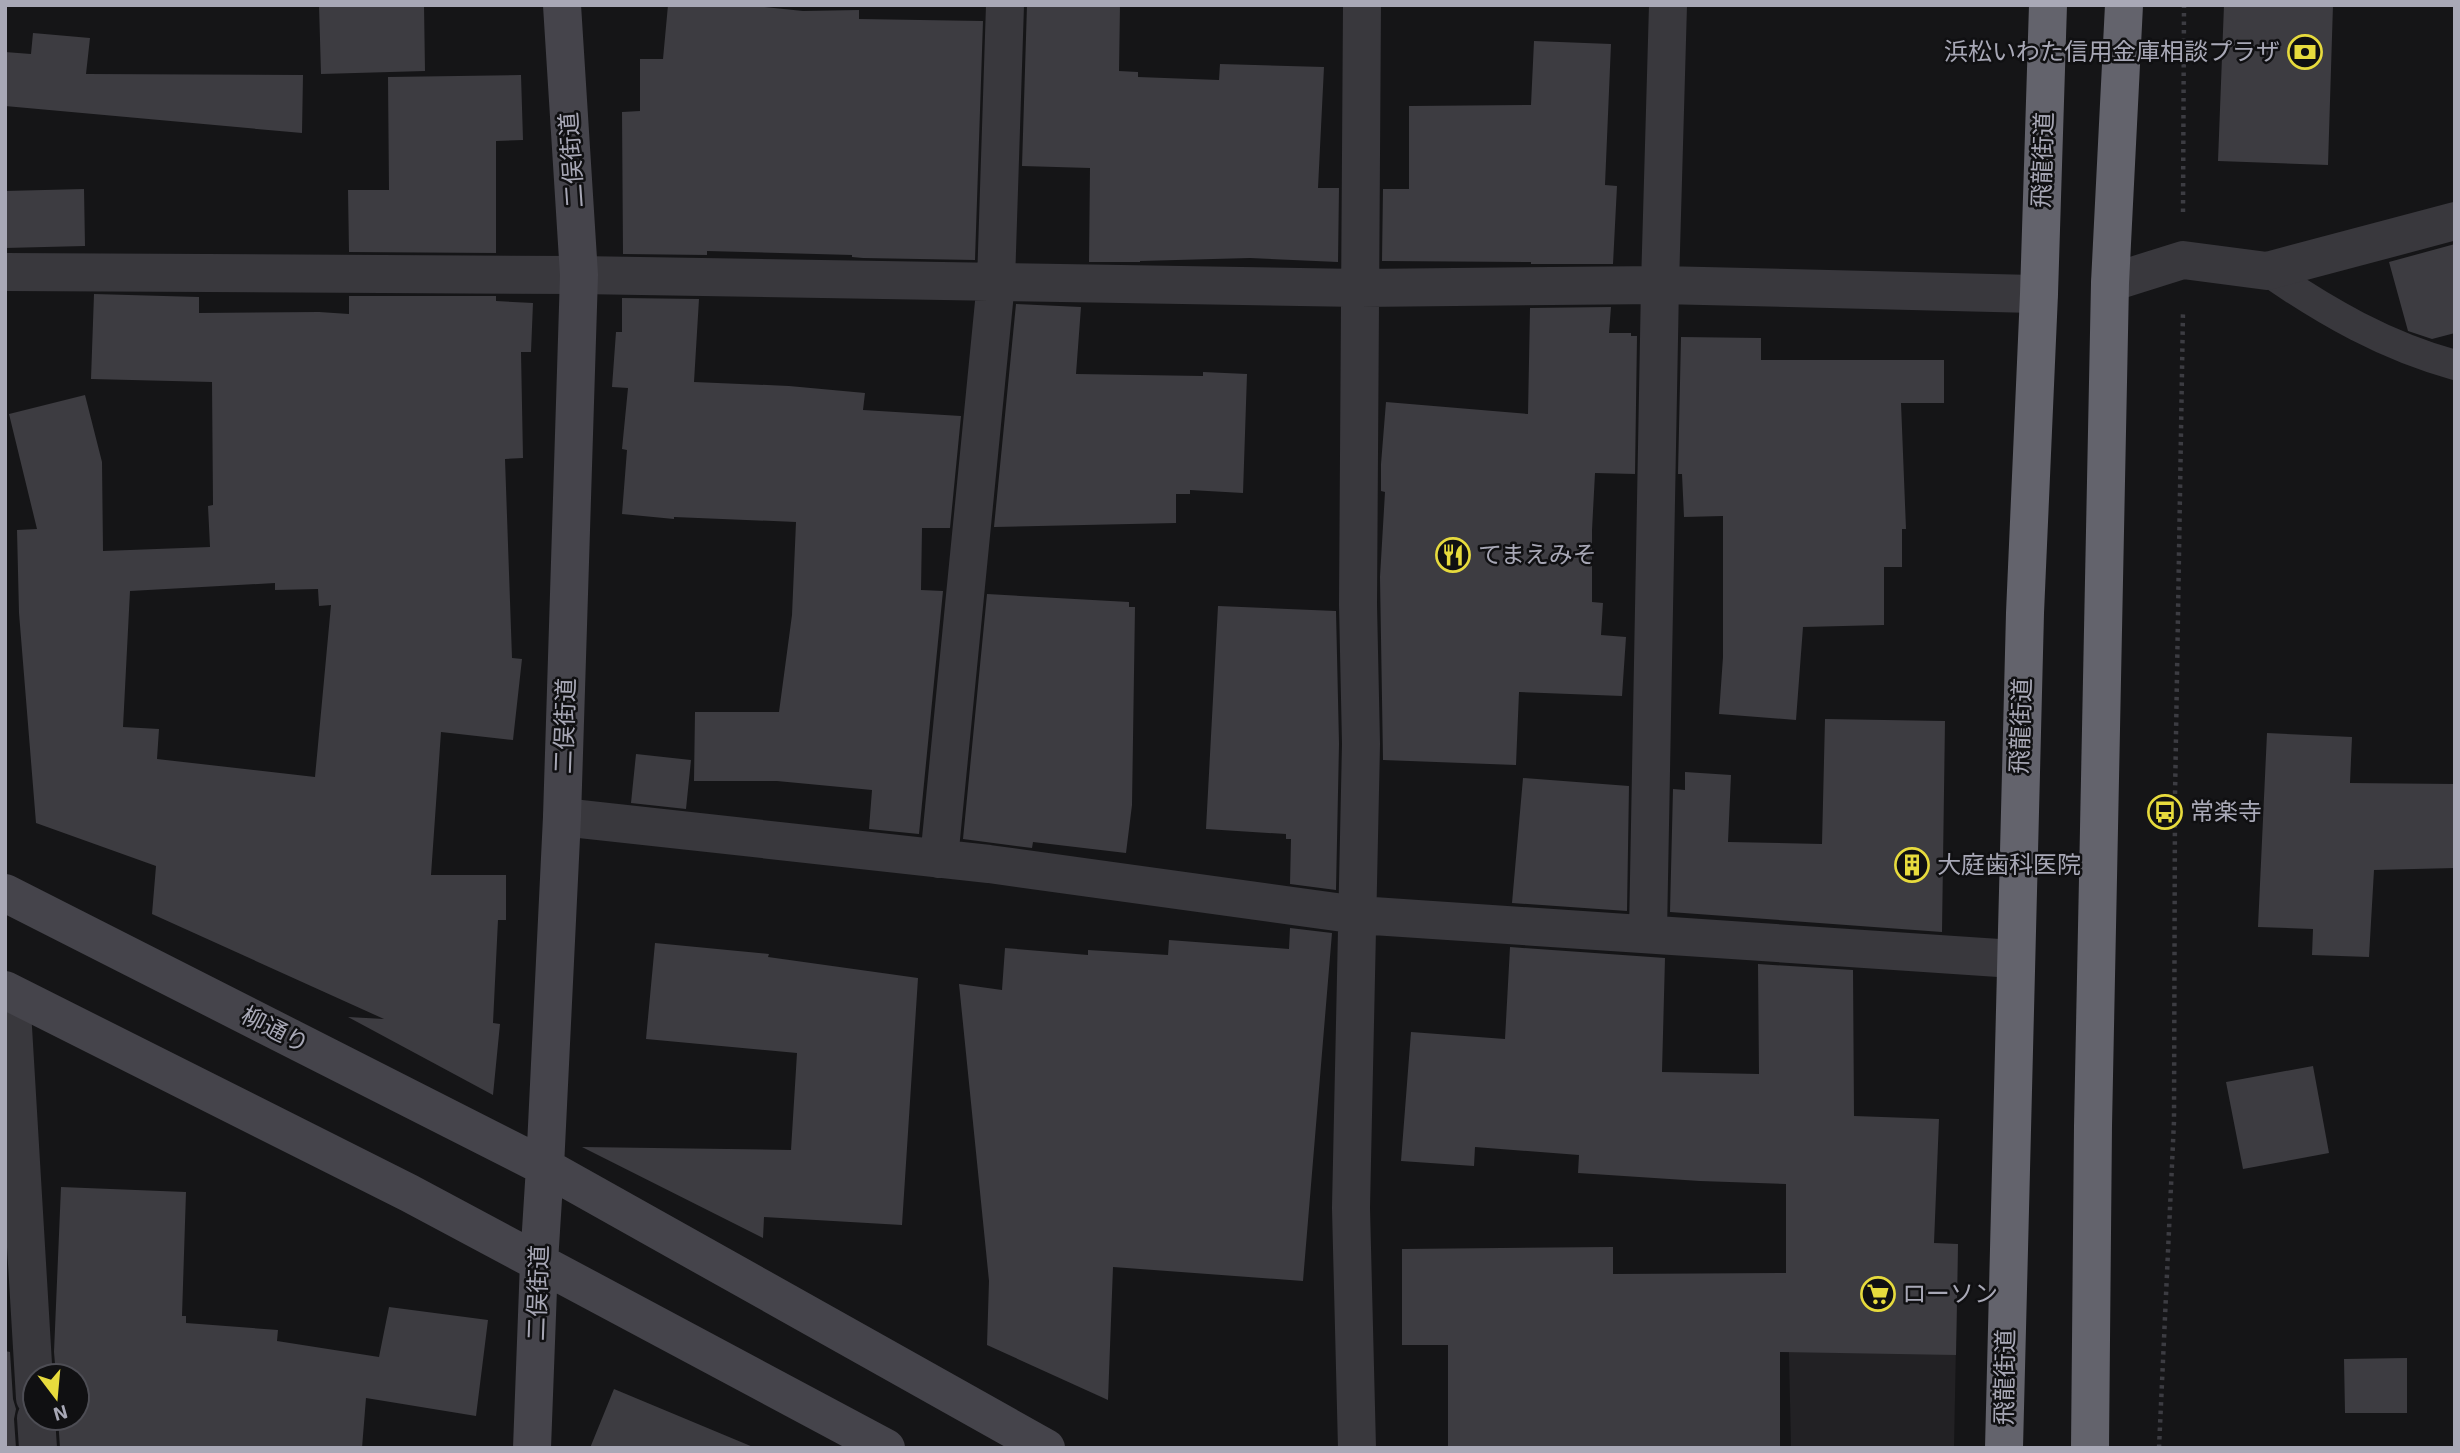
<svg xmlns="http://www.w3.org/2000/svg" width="2460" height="1453" font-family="'Exo 2','Noto Sans JP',sans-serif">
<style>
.built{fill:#222124}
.building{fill:#3d3c41;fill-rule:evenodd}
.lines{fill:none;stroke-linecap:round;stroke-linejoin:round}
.path{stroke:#3c3c42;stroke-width:4.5;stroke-dasharray:3.5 5;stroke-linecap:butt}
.lane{stroke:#39383d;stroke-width:30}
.street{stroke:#39383d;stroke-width:38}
.secondary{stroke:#45444b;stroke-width:38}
.highway{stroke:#63636c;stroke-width:38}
.labels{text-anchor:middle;stroke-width:5;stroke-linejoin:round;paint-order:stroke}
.poi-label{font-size:24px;fill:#a8a8b6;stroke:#101012;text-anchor:start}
.street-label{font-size:24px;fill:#a8a8b6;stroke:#101012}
</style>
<rect width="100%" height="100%" fill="#151517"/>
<path class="built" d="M 1790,1242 L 1958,1244 L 1954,1448 L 1791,1448 L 1789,1353 Z"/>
<path class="building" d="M 319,5 L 424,5 L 425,71 L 321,74 Z
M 668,5 L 746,5 L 803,11 L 859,10 L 859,19 L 983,21 L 975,260 L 863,258 L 852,257 L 852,255 L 707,251 L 707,255 L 623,254 L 622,112 L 640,111 L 640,59 L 663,59 Z
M 1027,5 L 1120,5 L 1119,71 L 1138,72 L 1138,77 L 1219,80 L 1220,64 L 1324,67 L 1318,188 L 1339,188 L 1338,262 L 1250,258 L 1140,261 L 1140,262 L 1089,262 L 1090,168 L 1022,166 Z
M 2224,5 L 2333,5 L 2328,165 L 2218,161 Z
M 33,33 L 90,38 L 86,74 L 303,75 L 302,133 L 5,106 L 5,52 L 31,54 Z
M 1534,41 L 1611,44 L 1605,185 L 1617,186 L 1613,264 L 1531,264 L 1531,262 L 1382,261 L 1383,189 L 1409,189 L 1409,106 L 1531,105 Z
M 521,75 L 523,140 L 496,141 L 496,253 L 349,252 L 348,190 L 389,190 L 388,77 Z
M 84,189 L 85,246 L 5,248 L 5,191 Z
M 2455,244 L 2455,333 L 2432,339 L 2408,331 L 2389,262 Z
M 94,294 L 199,297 L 199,313 L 319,312 L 349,314 L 349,296 L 496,296 L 496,301 L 533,303 L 531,352 L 521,352 L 523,458 L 505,459 L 512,658 L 522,659 L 513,740 L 441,732 L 431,875 L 506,875 L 506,920 L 498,920 L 493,1023 L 500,1024 L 493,1095 L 348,1017 L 384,1019 L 152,914 L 156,866 L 36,823 L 19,613 L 17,530 L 37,529 L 9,414 L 85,395 L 102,462 L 103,551 L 210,547 L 208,506 L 213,505 L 212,382 L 91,379 ZM 275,583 L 275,590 L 318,589 L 319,606 L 331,605 L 315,777 L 157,759 L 159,729 L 123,727 L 130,591 Z
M 622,298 L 699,299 L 694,382 L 789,386 L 865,393 L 863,410 L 961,416 L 950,528 L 922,528 L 921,590 L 943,591 L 919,834 L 869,829 L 872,790 L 777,781 L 694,781 L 695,712 L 779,712 L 792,615 L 796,522 L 674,517 L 674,519 L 622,514 L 627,450 L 622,449 L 628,388 L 612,387 L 616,332 L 622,332 Z
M 1016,304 L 1081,307 L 1076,374 L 1203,376 L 1203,372 L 1247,374 L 1243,493 L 1190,490 L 1190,494 L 1176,494 L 1176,523 L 994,527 Z
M 1611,307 L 1609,333 L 1631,333 L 1631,336 L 1637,336 L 1635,474 L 1595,473 L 1592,530 L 1592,602 L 1603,603 L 1601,635 L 1626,637 L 1622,696 L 1519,692 L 1516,765 L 1383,760 L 1380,577 L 1385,492 L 1381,491 L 1381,464 L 1386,402 L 1528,414 L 1530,308 Z
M 1681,337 L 1761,338 L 1761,360 L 1944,360 L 1944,403 L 1901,403 L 1906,529 L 1902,529 L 1902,567 L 1884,567 L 1884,625 L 1803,627 L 1796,720 L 1719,714 L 1723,657 L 1723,516 L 1684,517 L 1682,474 L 1678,474 Z
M 987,594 L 1129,602 L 1129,607 L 1135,607 L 1132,805 L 1126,853 L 1033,842 L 1032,848 L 963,839 Z
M 1218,606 L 1336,611 L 1339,744 L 1336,890 L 1290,884 L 1291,839 L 1286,839 L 1286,834 L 1206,829 Z
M 1825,719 L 1945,721 L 1942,932 L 1670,912 L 1673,789 L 1685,790 L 1685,772 L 1731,775 L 1728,842 L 1822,844 Z
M 2267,733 L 2352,737 L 2350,783 L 2455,784 L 2455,868 L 2374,870 L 2369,957 L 2312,955 L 2313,929 L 2258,927 Z
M 636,754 L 691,760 L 686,809 L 631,803 Z
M 1523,778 L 1629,786 L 1627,911 L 1512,903 Z
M 1290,928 L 1332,933 L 1303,1281 L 1113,1267 L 1108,1400 L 987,1345 L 989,1281 L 959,984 L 1002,990 L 1005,948 L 1088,955 L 1088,950 L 1168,955 L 1169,940 L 1289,949 Z
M 655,943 L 769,954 L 768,957 L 918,978 L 902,1225 L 764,1217 L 763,1238 L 582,1147 L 791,1150 L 797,1053 L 646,1039 Z
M 1510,947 L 1665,958 L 1662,1072 L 1759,1074 L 1758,964 L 1853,970 L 1854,1116 L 1939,1119 L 1934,1243 L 1958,1244 L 1956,1355 L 1780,1352 L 1780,1448 L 1448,1448 L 1448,1345 L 1402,1345 L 1402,1249 L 1613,1247 L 1613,1274 L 1786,1273 L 1786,1184 L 1700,1181 L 1578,1173 L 1579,1155 L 1475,1147 L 1474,1166 L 1401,1161 L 1411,1032 L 1505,1039 Z
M 2313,1066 L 2329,1153 L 2243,1169 L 2226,1082 Z
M 61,1187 L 186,1192 L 182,1316 L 186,1316 L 186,1323 L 278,1330 L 277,1341 L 379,1357 L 389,1307 L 488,1320 L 476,1416 L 366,1398 L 362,1448 L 60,1448 L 58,1418 L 77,1418 L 77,1376 L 56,1376 L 54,1352 Z
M 5,1351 L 10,1352 L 13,1399 L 16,1409 L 14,1419 L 16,1448 L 5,1448 Z
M 2407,1358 L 2407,1413 L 2345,1413 L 2344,1359 Z
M 614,1389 L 753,1447 L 752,1448 L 590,1448 Z"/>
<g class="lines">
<path class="path" d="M 2183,212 L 2184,5
M 2159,1448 L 2174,1121 L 2175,796 L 2183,311"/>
<path class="lane" d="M 2267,271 C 2326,312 2386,346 2455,365"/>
<path class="street" d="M 5,272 L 579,275 L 1360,288 L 1660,285 L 2039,294
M 2110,283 L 2183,260 L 2267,271 L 2455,221
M 562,817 L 989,864 L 1358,915 L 2014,959
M 939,859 L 996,282 L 1005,5
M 1648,933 L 1660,285 L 1668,5
M 11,994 L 35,1398
M 36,1418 L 38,1448
M 1357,1448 L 1351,1208 L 1361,744 L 1358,605 L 1362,5"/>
<path class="secondary" d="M 5,893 L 545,1167 L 1046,1448
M 5,990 L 409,1193 L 886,1448
M 532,1448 L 539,1262 L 545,1167 L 562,817 L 579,275 L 562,5"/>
<path class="highway" d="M 2004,1448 L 2025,613 L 2039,294 L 2048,5
M 2090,1448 L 2093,1126 L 2110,283 L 2124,5"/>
</g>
<defs>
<g id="bank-ring" transform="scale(1.75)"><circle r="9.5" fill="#101012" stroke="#e7db3d" stroke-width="1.5"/><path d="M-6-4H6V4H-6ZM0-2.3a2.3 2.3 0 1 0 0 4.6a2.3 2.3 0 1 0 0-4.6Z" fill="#e7db3d"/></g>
<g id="restaurant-ring" transform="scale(1.75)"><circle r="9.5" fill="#101012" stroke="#e7db3d" stroke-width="1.5"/><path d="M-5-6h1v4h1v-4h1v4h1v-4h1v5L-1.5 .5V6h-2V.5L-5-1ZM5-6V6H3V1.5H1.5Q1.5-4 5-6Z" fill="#e7db3d"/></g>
<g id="bus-ring" transform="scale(1.75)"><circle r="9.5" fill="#101012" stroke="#e7db3d" stroke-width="1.5"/><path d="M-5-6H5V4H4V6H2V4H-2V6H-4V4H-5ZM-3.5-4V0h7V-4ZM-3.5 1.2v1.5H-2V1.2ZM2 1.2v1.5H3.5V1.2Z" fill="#e7db3d"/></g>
<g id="building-ring" transform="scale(1.75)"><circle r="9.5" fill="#101012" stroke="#e7db3d" stroke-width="1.5"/><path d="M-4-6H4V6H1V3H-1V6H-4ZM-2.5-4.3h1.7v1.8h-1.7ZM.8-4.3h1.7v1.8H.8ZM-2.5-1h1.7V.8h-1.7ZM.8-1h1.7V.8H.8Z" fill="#e7db3d"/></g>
<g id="supermarket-ring" transform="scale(1.75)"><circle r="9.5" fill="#101012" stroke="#e7db3d" stroke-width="1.5"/><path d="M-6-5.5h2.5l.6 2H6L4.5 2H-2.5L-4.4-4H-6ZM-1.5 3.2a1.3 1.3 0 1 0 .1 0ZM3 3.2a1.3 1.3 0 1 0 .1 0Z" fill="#e7db3d"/></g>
</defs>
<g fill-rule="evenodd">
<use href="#bank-ring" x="2305" y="52"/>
<use href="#restaurant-ring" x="1453" y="555"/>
<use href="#bus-ring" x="2165" y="812"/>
<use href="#building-ring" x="1912" y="865"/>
<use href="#supermarket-ring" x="1878" y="1294"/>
</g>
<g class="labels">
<g class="poi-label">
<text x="2280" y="60" text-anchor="end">浜松いわた信用金庫相談プラザ</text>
<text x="1478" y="563">てまえみそ</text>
<text x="2190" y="820">常楽寺</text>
<text x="1937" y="873">大庭歯科医院</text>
<text x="1902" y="1302">ローソン</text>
</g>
<g class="street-label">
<text transform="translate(572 160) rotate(-94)" y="8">二俣街道</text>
<text transform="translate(2043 160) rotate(-88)" y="8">飛龍街道</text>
<text transform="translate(565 726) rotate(-88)" y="8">二俣街道</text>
<text transform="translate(2021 726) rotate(-88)" y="8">飛龍街道</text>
<text transform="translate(275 1030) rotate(27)" y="8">柳通り</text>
<text transform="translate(538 1293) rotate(-88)" y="8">二俣街道</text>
<text transform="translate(2005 1377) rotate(-89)" y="8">飛龍街道</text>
</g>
</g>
<rect width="2460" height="1453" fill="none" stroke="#a8a8b6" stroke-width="14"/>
<g transform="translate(56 1397) rotate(164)"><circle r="33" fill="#101012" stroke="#4d4d54" stroke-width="2"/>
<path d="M0-5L12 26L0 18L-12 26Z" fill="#e7db3d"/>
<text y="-10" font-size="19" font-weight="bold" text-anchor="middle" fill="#a8a8b6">N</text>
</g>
</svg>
